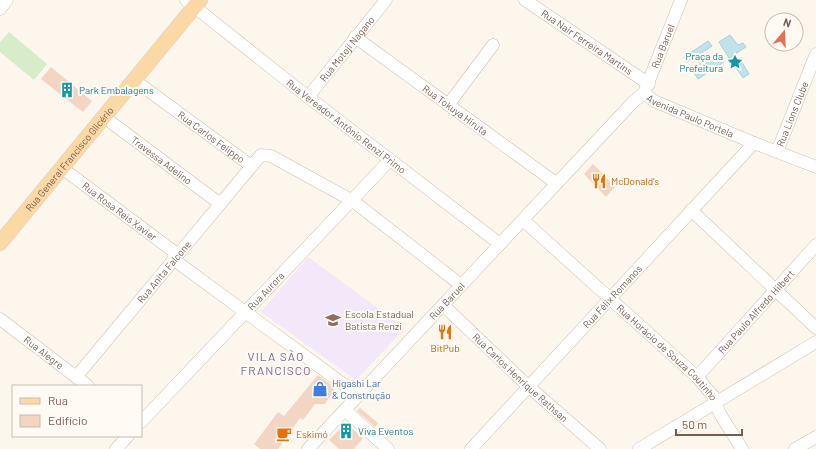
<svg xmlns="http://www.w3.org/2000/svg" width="816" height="449" font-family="Barlow,sans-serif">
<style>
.education{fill:#f3e8fa}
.green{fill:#d8ecc9}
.water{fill:#bfe3e8;stroke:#a5d3da}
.building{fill:#f3d5c3}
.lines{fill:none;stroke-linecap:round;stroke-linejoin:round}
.minor-casing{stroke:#d1beb0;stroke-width:13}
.major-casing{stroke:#dad1cd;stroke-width:16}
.minor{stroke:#fff;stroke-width:12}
.major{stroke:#fbd9a5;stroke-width:15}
.labels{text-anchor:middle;stroke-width:4;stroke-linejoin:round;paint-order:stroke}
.street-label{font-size:10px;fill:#7a5c4d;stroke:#fffaf3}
.culture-label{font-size:10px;fill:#0d838f;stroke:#fffaf3;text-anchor:start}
.food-label{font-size:10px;fill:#c56008;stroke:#fffaf3;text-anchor:start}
.education-label{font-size:10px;fill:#785e54;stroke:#fffaf3;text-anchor:start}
.shop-label{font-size:10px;fill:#366cbe;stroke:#fffaf3;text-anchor:start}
.quarter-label{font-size:12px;letter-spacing:1px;fill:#846695;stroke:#fffaf3}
</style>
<rect width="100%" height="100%" fill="#fdf6ec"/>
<path class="education" d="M 308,257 L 405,328 L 356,380 L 261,312 Z"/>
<path class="green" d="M 9,32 L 47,64 L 34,80 L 0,52 L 0,42 Z"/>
<path class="water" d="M 730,35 L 738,45 L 743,43 L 746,47 L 729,58 L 719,42 Z
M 708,41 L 712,46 L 687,62 L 684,57 Z
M 718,53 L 724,62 L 698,79 L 691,69 Z
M 740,59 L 749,74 L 743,78 L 733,63 Z"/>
<path class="building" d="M 51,67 L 92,101 L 83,112 L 41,79 Z
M 593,164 L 615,187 L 606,197 L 584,174 Z
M 318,375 L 335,388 L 325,404 L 315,404 L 303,420 L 300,418 L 278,449 L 260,449 L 254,444 L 278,412 L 284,416 Z
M 360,408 L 378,423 L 375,427 L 357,411 Z
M 346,423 L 363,438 L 354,449 L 339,449 L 329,440 Z"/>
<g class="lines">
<g class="minor-casing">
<g id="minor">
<path id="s1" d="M 186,0 L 308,97 L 500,244"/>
<path id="s2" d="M 525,0 L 649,84"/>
<path d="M 0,9 L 7,0"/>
<path id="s3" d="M 355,37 L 556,183"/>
<path id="s4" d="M 134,80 L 250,165"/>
<path id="s5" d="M 644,93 L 654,101 L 754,143 L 816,167"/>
<path id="s6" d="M 308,97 L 386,0"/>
<path d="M 448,105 L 493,45"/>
<path id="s7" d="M 104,117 L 219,203"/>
<path id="s8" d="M 777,152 L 816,54"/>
<path id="s9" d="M 62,168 L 177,254"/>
<path d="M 691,210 L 816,328"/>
<path id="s10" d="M 523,220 L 697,377 L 713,396 L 720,414 L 742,449"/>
<path d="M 173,259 L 358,395"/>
<path id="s11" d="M 443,305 L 528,386 L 600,449"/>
<path id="s12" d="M 0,319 L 88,386"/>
<path id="s13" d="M 76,377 L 261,155 L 271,156 L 353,201 L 461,285"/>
<path id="s14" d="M 697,377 L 816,245"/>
<path d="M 345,410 L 388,449"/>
<path id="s15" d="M 141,422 L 390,160"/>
<path d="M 116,449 L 128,436"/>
<path id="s16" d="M 308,449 L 633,102 L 644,93 L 681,0"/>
<path id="s17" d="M 471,449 L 754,143"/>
<path d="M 639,449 L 816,342"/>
<path d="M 795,449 L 816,437"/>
</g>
</g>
<g class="major-casing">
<g id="major">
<path id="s18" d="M 0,243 L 200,0"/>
</g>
</g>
<use href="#minor" class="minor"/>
<use href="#major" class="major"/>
</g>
<defs>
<g id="sight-bare" transform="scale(1.2)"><path d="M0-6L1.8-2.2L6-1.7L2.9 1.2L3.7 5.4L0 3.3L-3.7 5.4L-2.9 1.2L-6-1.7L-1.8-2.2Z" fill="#0f9aa8" stroke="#fffaf3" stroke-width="2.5" paint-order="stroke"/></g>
<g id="building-bare" transform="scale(1.2)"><path d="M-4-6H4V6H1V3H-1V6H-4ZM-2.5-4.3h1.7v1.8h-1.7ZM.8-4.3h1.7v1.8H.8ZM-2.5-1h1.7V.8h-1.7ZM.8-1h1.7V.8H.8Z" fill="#0f9aa8" stroke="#fffaf3" stroke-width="2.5" paint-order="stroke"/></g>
<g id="restaurant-bare" transform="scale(1.2)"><path d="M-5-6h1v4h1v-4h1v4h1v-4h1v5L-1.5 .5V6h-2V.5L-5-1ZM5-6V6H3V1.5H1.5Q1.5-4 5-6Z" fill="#e8710a" stroke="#fffaf3" stroke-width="2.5" paint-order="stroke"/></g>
<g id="school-bare" transform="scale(1.2)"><path d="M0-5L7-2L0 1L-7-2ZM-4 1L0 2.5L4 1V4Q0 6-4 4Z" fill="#8d6e63" stroke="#fffaf3" stroke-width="2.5" paint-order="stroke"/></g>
<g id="shop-bare" transform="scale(1.2)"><path d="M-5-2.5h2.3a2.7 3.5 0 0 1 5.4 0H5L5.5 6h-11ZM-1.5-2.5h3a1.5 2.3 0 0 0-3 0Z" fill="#3f7fe0" stroke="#fffaf3" stroke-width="2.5" paint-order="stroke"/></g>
<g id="cafe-bare" transform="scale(1.2)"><path d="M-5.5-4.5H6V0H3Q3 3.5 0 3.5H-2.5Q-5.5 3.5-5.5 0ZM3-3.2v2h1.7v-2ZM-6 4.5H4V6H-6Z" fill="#e8710a" stroke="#fffaf3" stroke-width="2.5" paint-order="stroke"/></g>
</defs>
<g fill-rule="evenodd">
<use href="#sight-bare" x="735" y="62"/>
<use href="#building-bare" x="67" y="90"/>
<use href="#restaurant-bare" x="599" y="181"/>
<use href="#school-bare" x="333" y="320"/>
<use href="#restaurant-bare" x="445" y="332"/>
<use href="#shop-bare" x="320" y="389"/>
<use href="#building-bare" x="346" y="431"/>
<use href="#cafe-bare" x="284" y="434"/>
</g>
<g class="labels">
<g class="street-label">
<text dy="4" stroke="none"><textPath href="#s2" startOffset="75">Rua Nair Ferreira Martins</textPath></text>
<text dy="4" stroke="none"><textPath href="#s16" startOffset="540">Rua Baruel</textPath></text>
<text dy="4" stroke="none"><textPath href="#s6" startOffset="62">Rua Motoji Nagano</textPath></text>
<text dy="4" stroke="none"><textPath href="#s3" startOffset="124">Rua Tokuya Hiruta</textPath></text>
<text dy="4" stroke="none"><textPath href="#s8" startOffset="41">Rua Lions Clube</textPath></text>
<text dy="4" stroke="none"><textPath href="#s5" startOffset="52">Avenida Paulo Portela</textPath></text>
<text dy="4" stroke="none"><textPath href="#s1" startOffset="204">Rua Vereador Antônio Renzi Primo</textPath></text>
<text dy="4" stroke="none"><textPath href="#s4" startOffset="96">Rua Carlos Felippo</textPath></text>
<text dy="4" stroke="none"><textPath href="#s18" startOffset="109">Rua General Francisco Glicério</textPath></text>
<text dy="4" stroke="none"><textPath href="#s7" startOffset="72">Travessa Adelino</textPath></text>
<text dy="4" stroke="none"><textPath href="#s9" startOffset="72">Rua Rosa Reis Xavier</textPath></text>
<text dy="4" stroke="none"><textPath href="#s13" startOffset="137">Rua Anita Falcone</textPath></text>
<text dy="4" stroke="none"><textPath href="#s15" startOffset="181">Rua Aurora</textPath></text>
<text dy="4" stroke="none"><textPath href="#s17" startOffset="208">Rua Félix Romanos</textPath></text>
<text dy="4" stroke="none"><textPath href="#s16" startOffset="203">Rua Baruel</textPath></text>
<text dy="4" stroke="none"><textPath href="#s14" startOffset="88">Rua Paulo Alfredo Hilbert</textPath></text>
<text dy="4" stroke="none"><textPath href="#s12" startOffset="55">Rua Alegre</textPath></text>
<text dy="4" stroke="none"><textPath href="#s10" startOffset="196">Rua Horácio de Souza Coutinho</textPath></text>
<text dy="4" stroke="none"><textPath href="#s11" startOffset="106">Rua Carlos Henrique Rathsan</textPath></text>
</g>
<g class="culture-label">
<text x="723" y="60" text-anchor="end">Praça da<tspan x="723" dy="12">Prefeitura</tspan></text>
<text x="79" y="94">Park Embalagens</text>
<text x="358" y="435">Viva Eventos</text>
</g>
<g class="food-label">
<text x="611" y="185">McDonald's</text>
<text x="445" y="352" text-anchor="middle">BitPub</text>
<text x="296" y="438">Eskimó</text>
</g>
<g class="education-label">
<text x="345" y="318">Escola Estadual<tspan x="345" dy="12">Batista Renzi</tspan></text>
</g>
<g class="shop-label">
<text x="332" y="387">Higashi Lar<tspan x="332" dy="12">&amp; Construção</tspan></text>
</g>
<g class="quarter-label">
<text x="276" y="361">VILA SÃO<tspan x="276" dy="14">FRANCISCO</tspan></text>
</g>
</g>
<rect x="12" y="385" width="130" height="52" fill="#fffaf3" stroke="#cabbb1"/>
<rect x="20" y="398" width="20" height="6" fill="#fbd9a5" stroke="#cabbb1"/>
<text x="48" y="405" font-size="12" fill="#7a5c4d">Rua</text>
<rect x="20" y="415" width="20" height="12" fill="#f3d5c3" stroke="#cabbb1"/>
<text x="48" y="425" font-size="12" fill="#7a5c4d">Edifício</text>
<g transform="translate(784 32) rotate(19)"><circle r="19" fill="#fffaf3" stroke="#cabbb1"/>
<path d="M0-3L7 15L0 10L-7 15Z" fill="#e76f51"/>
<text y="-6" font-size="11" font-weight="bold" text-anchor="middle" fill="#7a5c4d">N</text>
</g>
<path d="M676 429v6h66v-6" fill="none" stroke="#7a5c4d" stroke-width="2"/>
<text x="682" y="429" font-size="12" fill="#7a5c4d" stroke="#fffaf3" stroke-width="3" paint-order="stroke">50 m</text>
</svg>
